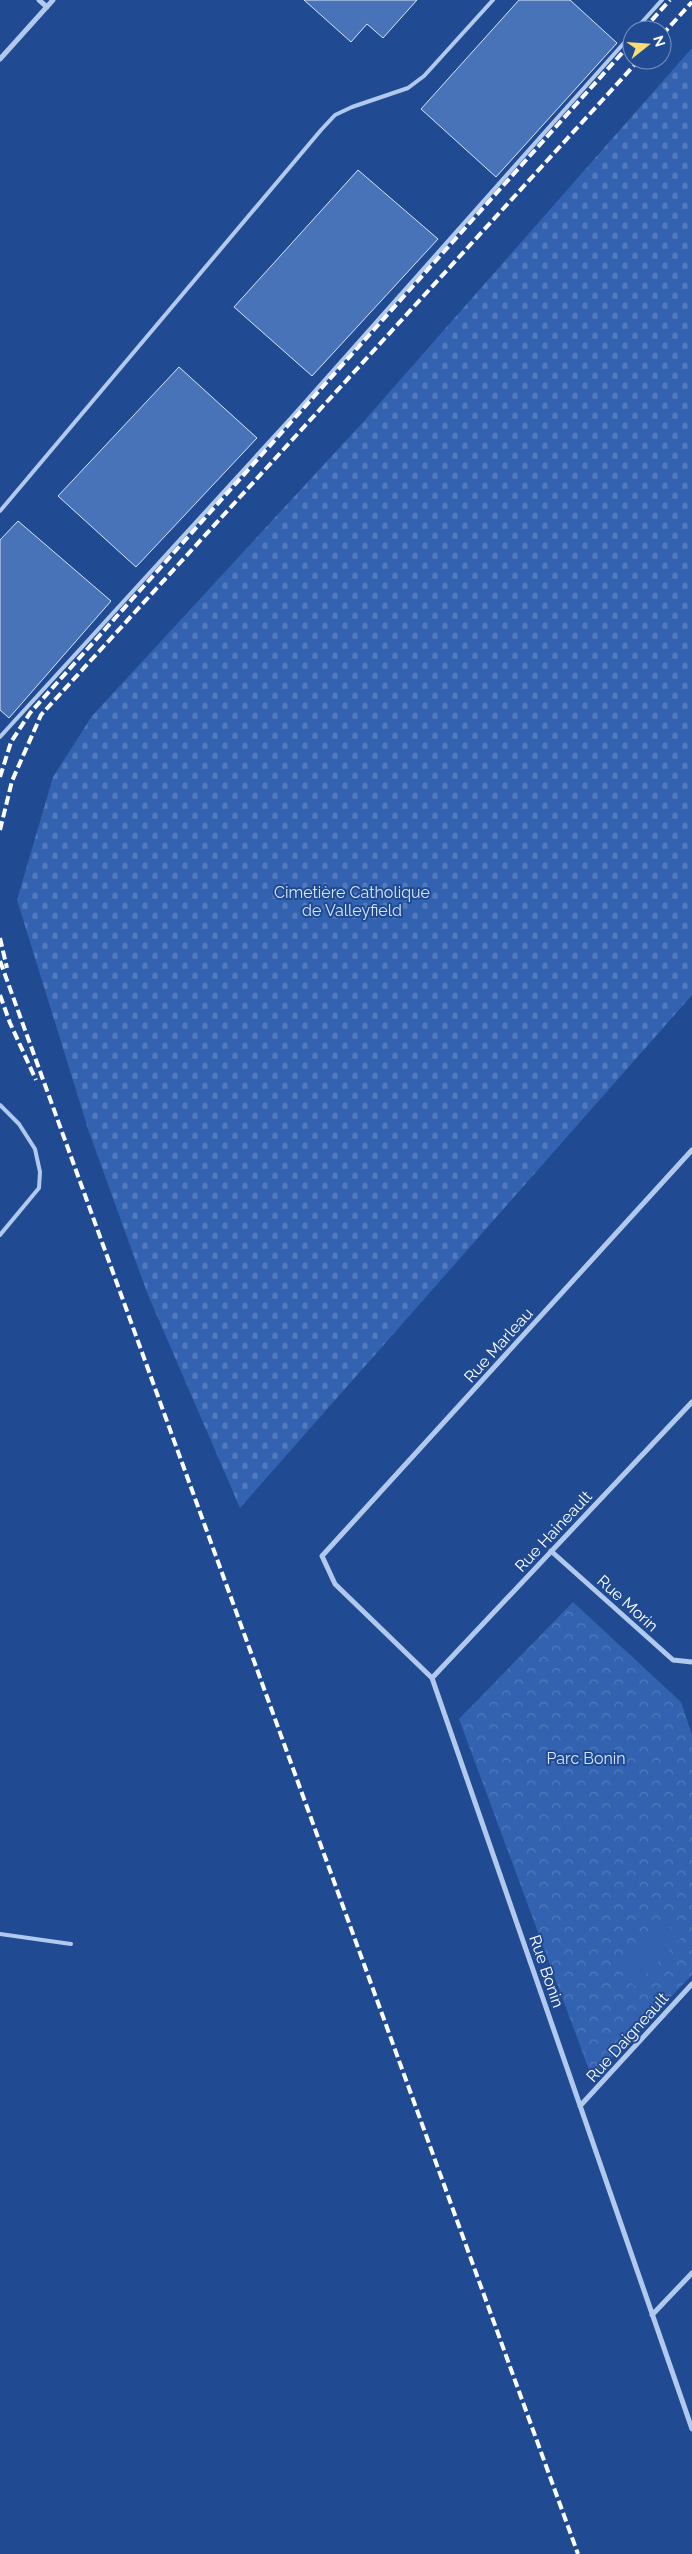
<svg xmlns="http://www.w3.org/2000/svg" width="692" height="2554" font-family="Raleway,sans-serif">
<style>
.cemetery{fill:url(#cemetery-stones)}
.park{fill:url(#park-crowns)}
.pitch{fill:#3363b0}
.building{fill:#4873b9;stroke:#d7e5fa}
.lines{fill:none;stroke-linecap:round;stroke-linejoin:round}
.lane{stroke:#b2c9ee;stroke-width:4}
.street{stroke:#b2c9ee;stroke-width:5}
.rail{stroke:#fff;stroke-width:4;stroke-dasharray:9 4;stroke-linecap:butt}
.labels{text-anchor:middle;stroke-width:4;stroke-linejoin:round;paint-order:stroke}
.park-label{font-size:16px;fill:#d7e5fa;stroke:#204a92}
.street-label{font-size:16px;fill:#fff;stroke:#204a92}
</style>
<defs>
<pattern id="cemetery-stones" width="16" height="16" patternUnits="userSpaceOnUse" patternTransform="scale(1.25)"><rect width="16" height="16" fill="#3363b0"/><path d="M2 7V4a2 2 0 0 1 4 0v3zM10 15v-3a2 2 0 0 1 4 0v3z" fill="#527abc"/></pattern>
<pattern id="park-crowns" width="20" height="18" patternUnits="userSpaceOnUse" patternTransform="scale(1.25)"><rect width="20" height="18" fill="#3363b0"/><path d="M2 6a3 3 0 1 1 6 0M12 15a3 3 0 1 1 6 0" fill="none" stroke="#527abc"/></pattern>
</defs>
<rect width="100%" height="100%" fill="#204a92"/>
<path class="cemetery" d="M 692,48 L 692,995 L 240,1508 L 148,1295 L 89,1132 L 17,900 L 53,777 L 92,716 L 364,421 Z"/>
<path class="park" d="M 573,1602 L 681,1702 L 692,1735 L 692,1975 L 592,2078 L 459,1719 Z"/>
<path class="pitch" d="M 663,1922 L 682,1937 L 634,1986 L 621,1968 Z"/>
<path class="building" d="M 304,0 L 417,0 L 383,38 L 367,24 L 351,42 Z
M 519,0 L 570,0 L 617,43 L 496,177 L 421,109 Z
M 358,170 L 438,239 L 312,376 L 234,307 Z
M 179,367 L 257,438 L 136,567 L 58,496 Z
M 18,521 L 111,601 L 9,718 L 0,710 L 0,540 Z"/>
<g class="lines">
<path class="lane" d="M 635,30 L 662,0
M 0,511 L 321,130 L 335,115 L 352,107 L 408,88 L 424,76 L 493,0
M 0,737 L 291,418 L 632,34
M 0,1105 L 19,1124 L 35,1149 L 40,1172 L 39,1188 L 0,1235
M 0,1934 L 71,1944"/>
<path class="street" d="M 39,0 L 47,7
M 0,59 L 53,0
M 692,1150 L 322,1556 L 335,1584 L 432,1678 L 692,2429
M 551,1551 L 673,1660 L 692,1662
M 432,1678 L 692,1402
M 580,2106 L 692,1984
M 652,2315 L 692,2273"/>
<path class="rail" d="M 643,30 L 670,0
M 662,35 L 692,2
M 0,777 L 11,742 L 30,713 L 632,42
M 0,830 L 12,781 L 41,715 L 639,60
M 0,938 L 7,968
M 0,961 L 578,2554
M 0,995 L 10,1023 L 36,1080"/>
</g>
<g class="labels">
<g class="park-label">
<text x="352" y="898">Cimetière Catholique<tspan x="352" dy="18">de Valleyfield</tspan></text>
<text x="586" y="1764">Parc Bonin</text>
</g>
<g class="street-label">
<text transform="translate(498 1345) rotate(-48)" y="6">Rue Marleau</text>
<text transform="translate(553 1531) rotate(-47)" y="6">Rue Haineault</text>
<text transform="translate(628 1603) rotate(42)" y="6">Rue Morin</text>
<text transform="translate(547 1971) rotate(71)" y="6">Rue Bonin</text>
<text transform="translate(627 2037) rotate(-48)" y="6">Rue Daigneault</text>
</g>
</g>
<g transform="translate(647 45) rotate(73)"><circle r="24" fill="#204a92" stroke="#7992be"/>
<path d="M0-4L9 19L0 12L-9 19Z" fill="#fbdc72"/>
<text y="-8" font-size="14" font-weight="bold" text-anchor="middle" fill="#ffffff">N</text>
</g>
</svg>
